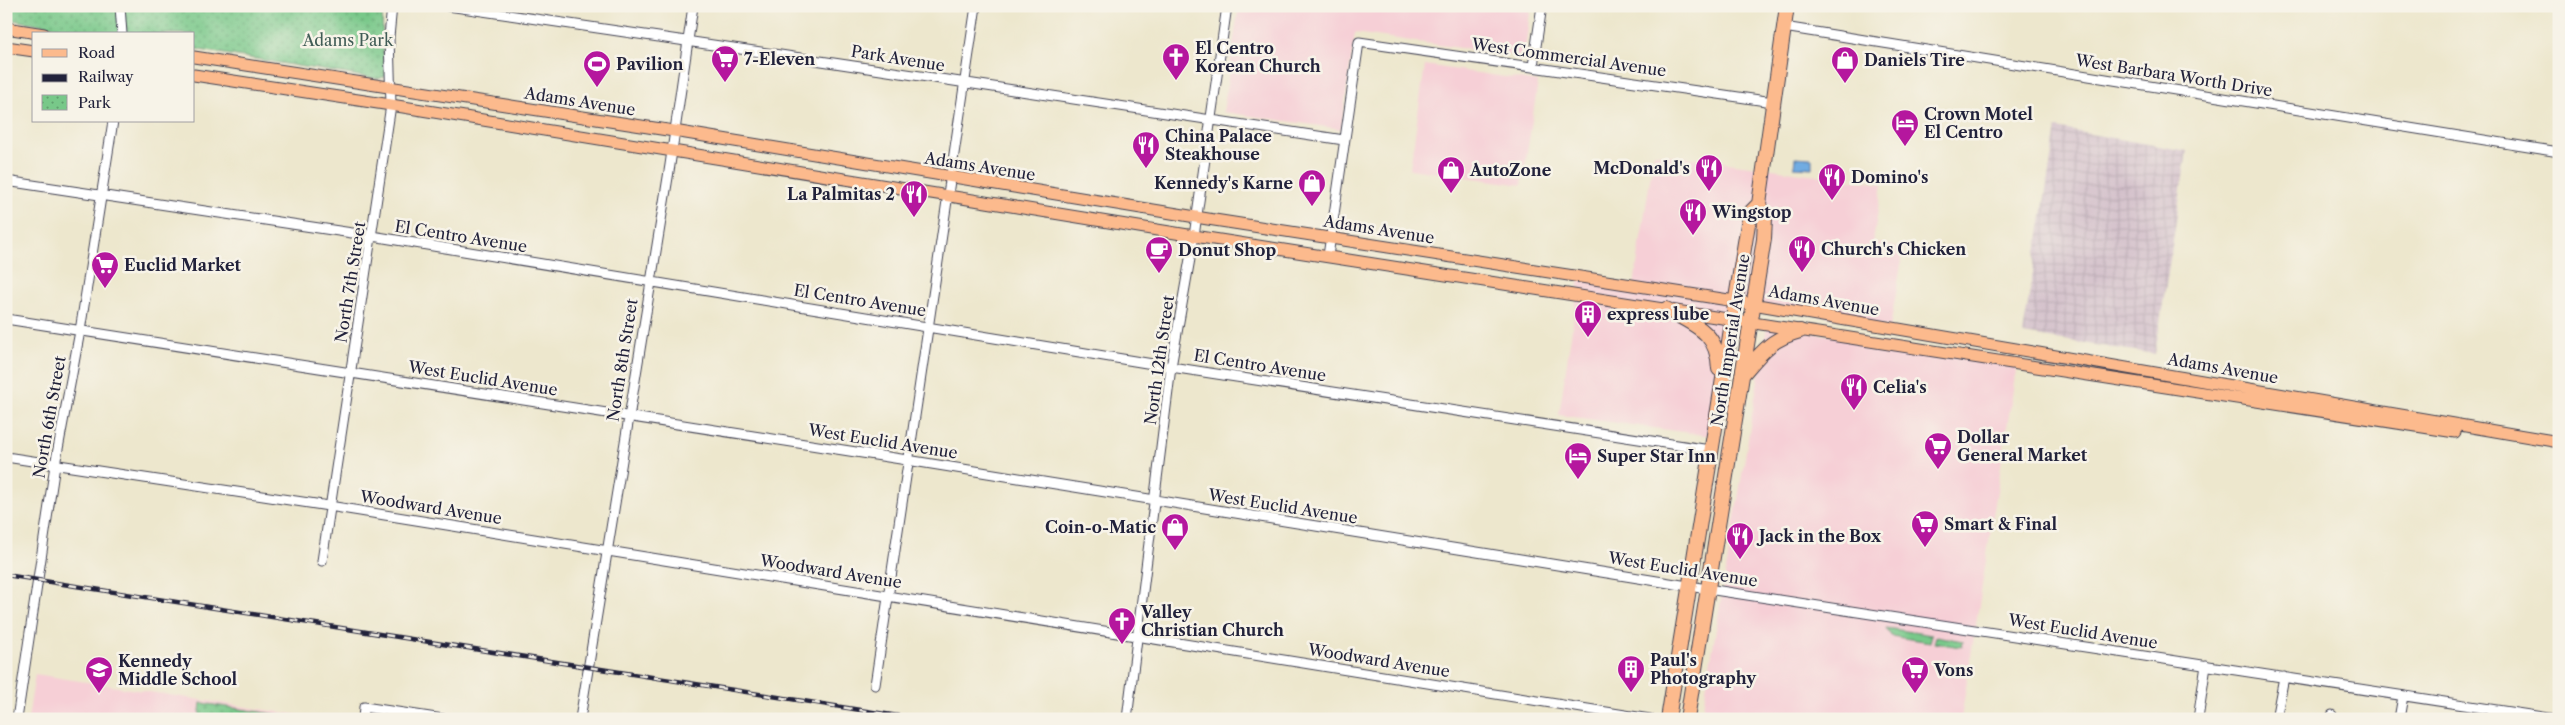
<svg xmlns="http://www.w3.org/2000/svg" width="2565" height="725" font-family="'Libre Caslon Text',serif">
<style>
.built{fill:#f6cfd6}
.industrial{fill:url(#industrial-grid)}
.grass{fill:#78c889;stroke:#4d7562}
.park{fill:url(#park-dots);stroke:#4d7562}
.water{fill:url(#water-waves);stroke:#4a678e}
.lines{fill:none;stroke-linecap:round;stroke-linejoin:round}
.minor-casing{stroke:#404051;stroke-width:11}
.major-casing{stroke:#404051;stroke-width:13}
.highway-casing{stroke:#404051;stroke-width:16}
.minor{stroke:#fff;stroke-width:9}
.major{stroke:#fcba8d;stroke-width:11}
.highway{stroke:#fcba8d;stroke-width:14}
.rail-casing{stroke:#22223b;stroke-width:4.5}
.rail{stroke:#f7f3e8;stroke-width:2.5;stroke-dasharray:8;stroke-linecap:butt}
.labels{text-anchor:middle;stroke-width:5;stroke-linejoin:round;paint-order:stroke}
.park-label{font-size:16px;fill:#405c56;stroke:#f7f3e8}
.poi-label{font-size:16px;font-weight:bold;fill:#22223b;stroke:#f7f3e8;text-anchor:start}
.street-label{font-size:16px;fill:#22223b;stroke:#f7f3e8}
</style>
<defs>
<pattern id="industrial-grid" width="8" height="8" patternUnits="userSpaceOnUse" patternTransform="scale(1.25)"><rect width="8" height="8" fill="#d1bdc9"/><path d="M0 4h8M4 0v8" fill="none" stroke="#b3a2ae"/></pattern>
<pattern id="park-dots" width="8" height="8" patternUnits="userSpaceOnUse" patternTransform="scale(1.25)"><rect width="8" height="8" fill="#78c889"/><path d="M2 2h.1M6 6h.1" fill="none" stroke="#62a271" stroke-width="1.8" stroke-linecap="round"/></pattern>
<pattern id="water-waves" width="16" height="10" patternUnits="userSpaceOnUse" patternTransform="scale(1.25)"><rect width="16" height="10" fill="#71ace2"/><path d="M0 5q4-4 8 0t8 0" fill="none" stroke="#5c8cb8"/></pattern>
</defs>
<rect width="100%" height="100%" fill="#f7f3e8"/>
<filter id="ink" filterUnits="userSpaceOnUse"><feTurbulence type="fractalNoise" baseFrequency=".02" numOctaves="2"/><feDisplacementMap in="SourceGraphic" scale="10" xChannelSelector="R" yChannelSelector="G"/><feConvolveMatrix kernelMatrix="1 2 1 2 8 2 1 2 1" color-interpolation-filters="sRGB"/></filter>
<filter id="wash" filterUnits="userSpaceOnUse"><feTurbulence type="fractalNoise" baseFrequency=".0096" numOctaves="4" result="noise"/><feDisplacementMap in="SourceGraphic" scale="20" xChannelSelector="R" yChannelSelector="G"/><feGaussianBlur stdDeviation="1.12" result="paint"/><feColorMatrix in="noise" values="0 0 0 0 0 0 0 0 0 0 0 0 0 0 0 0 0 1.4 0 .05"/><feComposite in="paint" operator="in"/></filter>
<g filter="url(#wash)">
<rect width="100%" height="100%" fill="#ede7cd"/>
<path class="built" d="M 1239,6 L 1531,6 L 1524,57 L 1355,33 L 1341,129 L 1223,112 Z
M 1425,65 L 1538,82 L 1522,185 L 1410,169 Z
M 1654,153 L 1882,184 L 1873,242 L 1904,248 L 1890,327 L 1736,301 L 1712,436 L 1559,415 L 1580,276 L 1634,285 Z
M 1767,326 L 2017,364 L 1961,719 L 1701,719 Z
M 35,674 L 297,715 L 297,719 L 28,719 Z"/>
<path class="industrial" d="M 2056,128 L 2187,151 L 2155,354 L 2023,334 Z"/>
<path class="grass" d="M 1886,628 L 1932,635 L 1930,642 L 1891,636 Z
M 1936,636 L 1963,641 L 1962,647 L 1934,643 Z"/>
<path class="park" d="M 6,6 L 382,6 L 383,50 L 386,76 L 378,79 L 194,49 L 194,34 L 101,34 L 6,19 Z
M 201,703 L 293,717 L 293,719 L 199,719 Z"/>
<path class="water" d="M 1795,157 L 1812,158 L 1812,168 L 1794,167 Z"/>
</g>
<g filter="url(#ink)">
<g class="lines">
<g class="minor-casing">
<path id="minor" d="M 120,6 L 122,34
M 448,6 C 747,49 1045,95 1344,140
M 1784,27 L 2559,152
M 1533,66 L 1542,6
M 6,181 L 372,236 L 1171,367 L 1710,450
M 1328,256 L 1359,42 L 1773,102
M 6,319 L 907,460 L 1688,586 L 2555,719
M 6,457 L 329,506 L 1650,719
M 322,561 L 391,105 L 389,37 L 392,6
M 875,685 L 976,6
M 17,719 L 55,465 L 80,331 L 113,121
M 363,719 L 364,707 L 443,719
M 580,719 L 670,165 L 693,6
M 1127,719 L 1171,367 L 1194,236 L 1227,6
M 2198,719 L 2206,665
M 2276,719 L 2284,677
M 2331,719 L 2332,715
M 2399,719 L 2403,696"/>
</g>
<g class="major-casing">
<path id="major" d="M 6,28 L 44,34
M 6,47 L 34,51
M 194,57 L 674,131 L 1208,219 L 1735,301 L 2559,442
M 194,75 L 391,105 L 1194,236 L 2455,432"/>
</g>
<g class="highway-casing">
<path id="highway" d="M 1666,309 C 1695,325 1718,332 1719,369
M 1742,375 C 1761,353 1770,339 1800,331
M 1668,719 L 1748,224 L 1751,212 L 1759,204
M 1687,719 L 1764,239 L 1765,218 L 1759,204 L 1787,6"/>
</g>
<use href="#minor" class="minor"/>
<use href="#major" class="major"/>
<use href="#highway" class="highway"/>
<g class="rail-casing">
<path id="rail" d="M 6,575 L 917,719"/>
</g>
<use href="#rail" class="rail"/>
</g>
</g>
<defs>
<g id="church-pin" transform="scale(1.4375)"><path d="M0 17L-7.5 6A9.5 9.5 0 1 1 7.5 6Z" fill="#b5179e" stroke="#f7f3e8"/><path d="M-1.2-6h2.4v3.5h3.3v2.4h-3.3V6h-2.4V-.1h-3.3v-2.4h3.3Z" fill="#fff"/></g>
<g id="supermarket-pin" transform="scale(1.4375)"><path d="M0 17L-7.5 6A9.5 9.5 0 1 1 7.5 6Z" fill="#b5179e" stroke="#f7f3e8"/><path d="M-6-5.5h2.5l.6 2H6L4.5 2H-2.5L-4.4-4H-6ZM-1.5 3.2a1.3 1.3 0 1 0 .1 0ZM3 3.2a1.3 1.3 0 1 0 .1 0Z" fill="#fff"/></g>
<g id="shop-pin" transform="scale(1.4375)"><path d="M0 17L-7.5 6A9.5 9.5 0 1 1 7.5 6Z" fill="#b5179e" stroke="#f7f3e8"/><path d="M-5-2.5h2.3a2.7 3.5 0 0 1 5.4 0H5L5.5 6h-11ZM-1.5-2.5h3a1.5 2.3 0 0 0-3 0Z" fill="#fff"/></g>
<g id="stadium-pin" transform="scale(1.4375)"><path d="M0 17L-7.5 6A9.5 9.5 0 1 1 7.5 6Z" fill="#b5179e" stroke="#f7f3e8"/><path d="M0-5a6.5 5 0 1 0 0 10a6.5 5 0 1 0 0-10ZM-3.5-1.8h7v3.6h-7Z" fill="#fff"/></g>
<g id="hotel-pin" transform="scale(1.4375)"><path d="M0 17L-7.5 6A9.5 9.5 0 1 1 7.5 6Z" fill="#b5179e" stroke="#f7f3e8"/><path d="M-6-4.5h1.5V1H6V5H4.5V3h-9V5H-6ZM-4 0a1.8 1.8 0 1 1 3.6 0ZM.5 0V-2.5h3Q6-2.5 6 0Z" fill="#fff"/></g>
<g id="restaurant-pin" transform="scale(1.4375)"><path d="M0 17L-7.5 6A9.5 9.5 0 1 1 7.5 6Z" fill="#b5179e" stroke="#f7f3e8"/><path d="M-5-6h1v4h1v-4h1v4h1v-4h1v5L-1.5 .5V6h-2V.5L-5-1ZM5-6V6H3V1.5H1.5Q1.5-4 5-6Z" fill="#fff"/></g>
<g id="cafe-pin" transform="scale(1.4375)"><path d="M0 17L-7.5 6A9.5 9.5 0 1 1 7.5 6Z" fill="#b5179e" stroke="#f7f3e8"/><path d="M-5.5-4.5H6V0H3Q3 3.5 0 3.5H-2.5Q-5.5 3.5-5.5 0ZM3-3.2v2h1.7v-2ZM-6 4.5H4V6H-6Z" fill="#fff"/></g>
<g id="building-pin" transform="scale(1.4375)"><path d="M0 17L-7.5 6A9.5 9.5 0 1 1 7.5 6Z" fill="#b5179e" stroke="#f7f3e8"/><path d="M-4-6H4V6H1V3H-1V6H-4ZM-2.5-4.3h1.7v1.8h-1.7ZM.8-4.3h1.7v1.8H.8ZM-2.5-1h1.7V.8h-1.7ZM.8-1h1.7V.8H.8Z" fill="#fff"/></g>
<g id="school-pin" transform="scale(1.4375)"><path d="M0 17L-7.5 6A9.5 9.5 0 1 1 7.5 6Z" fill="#b5179e" stroke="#f7f3e8"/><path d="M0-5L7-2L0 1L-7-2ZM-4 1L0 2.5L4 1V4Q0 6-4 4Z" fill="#fff"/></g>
</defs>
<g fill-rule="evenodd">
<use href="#church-pin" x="1176" y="57"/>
<use href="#supermarket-pin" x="725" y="59"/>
<use href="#shop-pin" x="1845" y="60"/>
<use href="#stadium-pin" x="597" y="64"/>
<use href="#hotel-pin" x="1905" y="123"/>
<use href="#restaurant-pin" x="1146" y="145"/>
<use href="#restaurant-pin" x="1709" y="168"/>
<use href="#shop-pin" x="1451" y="170"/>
<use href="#restaurant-pin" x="1832" y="177"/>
<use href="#shop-pin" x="1312" y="183"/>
<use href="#restaurant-pin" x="914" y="194"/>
<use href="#restaurant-pin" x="1693" y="212"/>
<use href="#restaurant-pin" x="1802" y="249"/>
<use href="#cafe-pin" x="1159" y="250"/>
<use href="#supermarket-pin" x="105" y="265"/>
<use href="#building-pin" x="1588" y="314"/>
<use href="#restaurant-pin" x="1854" y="387"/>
<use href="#supermarket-pin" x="1938" y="446"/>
<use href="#hotel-pin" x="1578" y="456"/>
<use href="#supermarket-pin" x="1925" y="524"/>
<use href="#shop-pin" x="1175" y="527"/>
<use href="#restaurant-pin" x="1740" y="536"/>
<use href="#church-pin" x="1122" y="621"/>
<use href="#building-pin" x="1631" y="669"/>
<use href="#school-pin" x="99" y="670"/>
<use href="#supermarket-pin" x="1915" y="670"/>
</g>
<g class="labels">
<g class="park-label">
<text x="348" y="46">Adams Park</text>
</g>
<g class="poi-label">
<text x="1195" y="54">El Centro<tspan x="1195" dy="18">Korean Church</tspan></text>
<text x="744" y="65">7-Eleven</text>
<text x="1864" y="66">Daniels Tire</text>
<text x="616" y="70">Pavilion</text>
<text x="1924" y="120">Crown Motel<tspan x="1924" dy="18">El Centro</tspan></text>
<text x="1165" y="142">China Palace<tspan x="1165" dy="18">Steakhouse</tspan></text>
<text x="1690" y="174" text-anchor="end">McDonald's</text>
<text x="1470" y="176">AutoZone</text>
<text x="1851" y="183">Domino's</text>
<text x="1293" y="189" text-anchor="end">Kennedy's Karne</text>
<text x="895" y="200" text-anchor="end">La Palmitas 2</text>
<text x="1712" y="218">Wingstop</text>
<text x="1821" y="255">Church's Chicken</text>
<text x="1178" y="256">Donut Shop</text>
<text x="124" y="271">Euclid Market</text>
<text x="1607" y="320">express lube</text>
<text x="1873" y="393">Celia's</text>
<text x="1957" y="443">Dollar<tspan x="1957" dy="18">General Market</tspan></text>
<text x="1597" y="462">Super Star Inn</text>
<text x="1944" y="530">Smart &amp; Final</text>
<text x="1156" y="533" text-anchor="end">Coin-o-Matic</text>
<text x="1759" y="542">Jack in the Box</text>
<text x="1141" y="618">Valley<tspan x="1141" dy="18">Christian Church</tspan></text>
<text x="1650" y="666">Paul's<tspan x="1650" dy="18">Photography</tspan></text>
<text x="118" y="667">Kennedy<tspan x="118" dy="18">Middle School</tspan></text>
<text x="1934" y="676">Vons</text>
</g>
<g class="street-label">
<text transform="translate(1569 57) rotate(8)" y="6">West Commercial Avenue</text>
<text transform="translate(898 58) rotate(9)" y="6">Park Avenue</text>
<text transform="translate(2174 75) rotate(9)" y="6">West Barbara Worth Drive</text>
<text transform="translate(580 101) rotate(9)" y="6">Adams Avenue</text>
<text transform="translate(980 166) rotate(9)" y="6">Adams Avenue</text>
<text transform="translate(1379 229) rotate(9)" y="6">Adams Avenue</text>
<text transform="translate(461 236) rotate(9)" y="6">El Centro Avenue</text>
<text transform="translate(350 282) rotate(-81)" y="6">North 7th Street</text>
<text transform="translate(860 300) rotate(9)" y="6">El Centro Avenue</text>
<text transform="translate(1824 300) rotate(10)" y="6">Adams Avenue</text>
<text transform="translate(1730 340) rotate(-81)" y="6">North Imperial Avenue</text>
<text transform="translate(622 360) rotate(-81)" y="6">North 8th Street</text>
<text transform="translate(1159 360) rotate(-82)" y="6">North 12th Street</text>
<text transform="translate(1260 365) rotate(9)" y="6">El Centro Avenue</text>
<text transform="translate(2223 368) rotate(10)" y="6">Adams Avenue</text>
<text transform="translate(483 378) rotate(9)" y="6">West Euclid Avenue</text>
<text transform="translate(49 417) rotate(-80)" y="6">North 6th Street</text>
<text transform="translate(883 441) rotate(9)" y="6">West Euclid Avenue</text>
<text transform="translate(1283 506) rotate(9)" y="6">West Euclid Avenue</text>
<text transform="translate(431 507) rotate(9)" y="6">Woodward Avenue</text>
<text transform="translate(1683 569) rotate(9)" y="6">West Euclid Avenue</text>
<text transform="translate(831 571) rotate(9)" y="6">Woodward Avenue</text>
<text transform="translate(2083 631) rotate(9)" y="6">West Euclid Avenue</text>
<text transform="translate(1379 660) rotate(9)" y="6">Woodward Avenue</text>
</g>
</g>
<rect width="2565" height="725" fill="none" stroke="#f7f3e8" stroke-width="25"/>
<rect x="32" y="32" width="162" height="90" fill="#f7f3e8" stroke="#a29fa3"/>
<rect x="42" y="49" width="25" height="8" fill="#fcba8d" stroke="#a29fa3"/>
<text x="78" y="58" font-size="15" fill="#22223b">Road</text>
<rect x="42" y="74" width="25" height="8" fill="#22223b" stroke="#a29fa3"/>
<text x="78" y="82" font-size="15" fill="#22223b">Railway</text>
<rect x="42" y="95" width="25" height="15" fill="url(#park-dots)" stroke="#a29fa3"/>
<text x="78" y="108" font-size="15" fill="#22223b">Park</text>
</svg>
